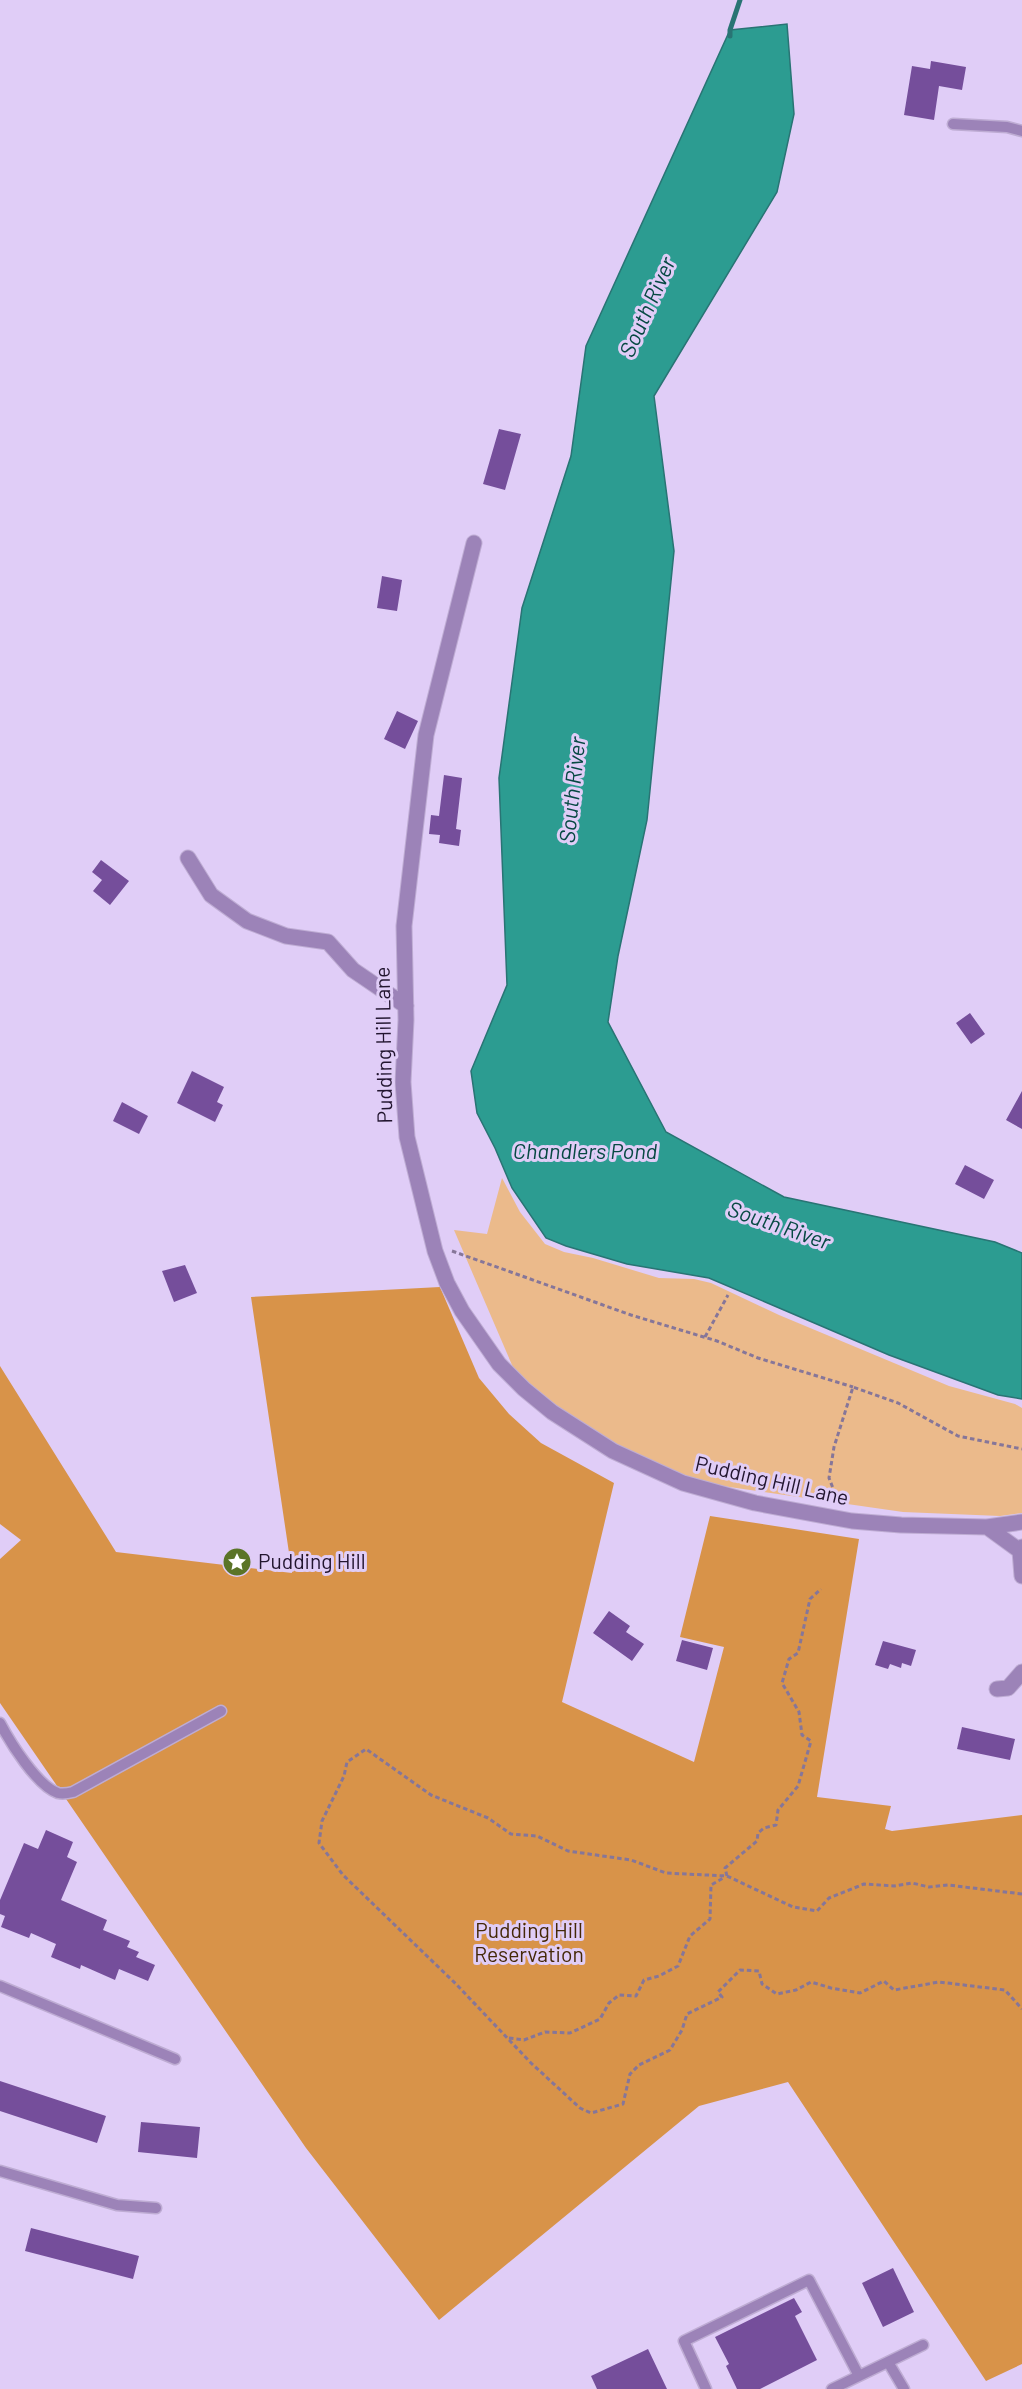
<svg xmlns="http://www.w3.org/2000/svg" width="1022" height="2389" font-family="Barlow,sans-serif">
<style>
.green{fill:#ebba8b}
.forest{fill:#d89349}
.water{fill:#2c9c91;stroke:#297474;stroke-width:1.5}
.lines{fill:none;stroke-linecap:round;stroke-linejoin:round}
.stream{stroke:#297474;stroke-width:5}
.building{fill:#754e9b}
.service-casing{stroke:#beacd3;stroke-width:13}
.minor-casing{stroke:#beacd3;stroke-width:17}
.path{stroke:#867699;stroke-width:3;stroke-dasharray:4.5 3;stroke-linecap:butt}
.service{stroke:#9c83b8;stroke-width:10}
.minor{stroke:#9c83b8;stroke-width:15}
.labels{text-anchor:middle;stroke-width:6;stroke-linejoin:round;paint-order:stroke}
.street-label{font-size:21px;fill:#22152f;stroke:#e0cdf7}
.poi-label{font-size:21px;fill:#22152f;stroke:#e0cdf7;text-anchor:start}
.park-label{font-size:21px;fill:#442807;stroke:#e0cdf7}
.water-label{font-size:22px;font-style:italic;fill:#074943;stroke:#e0cdf7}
</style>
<rect width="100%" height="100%" fill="#e0cdf7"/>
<path class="green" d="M 502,1178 L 520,1212 L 545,1244 L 564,1252 L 593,1258 L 659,1278 L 694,1279 L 711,1283 L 779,1315 L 949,1386 L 1015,1404 L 1022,1408 L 1022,1513 L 1000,1516 L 903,1512 L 702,1483 L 634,1459 L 566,1417 L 515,1372 L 454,1230 L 487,1234 Z"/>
<path class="forest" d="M 440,1287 L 479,1378 L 509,1414 L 541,1443 L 614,1483 L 562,1702 L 694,1762 L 724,1647 L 680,1637 L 710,1516 L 859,1539 L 817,1797 L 891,1806 L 885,1829 L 892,1831 L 1022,1815 L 1022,2364 L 986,2381 L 788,2082 L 699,2106 L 439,2320 L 306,2148 L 0,1703 L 0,1559 L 21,1540 L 0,1524 L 0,1366 L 116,1552 L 292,1573 L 251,1297 Z"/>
<path class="water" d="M 787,24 L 794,114 L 777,192 L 654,396 L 674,551 L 647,820 L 618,956 L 608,1022 L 666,1132 L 784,1197 L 995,1242 L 1022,1253 L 1022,1399 L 998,1395 L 889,1355 L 709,1278 L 627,1264 L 566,1246 L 546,1238 L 512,1188 L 495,1148 L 477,1113 L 471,1071 L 507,985 L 499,778 L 522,608 L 571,456 L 586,346 L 730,30 Z"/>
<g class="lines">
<path class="stream" d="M 730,36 L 730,30 L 740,0"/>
</g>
<path class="building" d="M 931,61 L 966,67 L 962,90 L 939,86 L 934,120 L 904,115 L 912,66 L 930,69 Z
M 499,429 L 521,434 L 505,490 L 483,484 Z
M 382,576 L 402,580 L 397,611 L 377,608 Z
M 397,711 L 418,721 L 405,749 L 384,739 Z
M 444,775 L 462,778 L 456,829 L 461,830 L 459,846 L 439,843 L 440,835 L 429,834 L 431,815 L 439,816 Z
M 101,860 L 129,881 L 110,905 L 93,891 L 102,880 L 92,872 Z
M 970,1013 L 985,1034 L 971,1044 L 956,1023 Z
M 192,1071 L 224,1087 L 217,1102 L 223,1105 L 215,1122 L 177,1103 Z
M 1022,1091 L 1022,1129 L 1006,1120 Z
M 122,1102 L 148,1116 L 139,1134 L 113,1121 Z
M 965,1165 L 994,1180 L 984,1199 L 955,1184 Z
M 185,1265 L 197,1293 L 174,1302 L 162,1271 Z
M 609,1611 L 630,1626 L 626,1632 L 644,1644 L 632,1661 L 593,1633 Z
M 682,1640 L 713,1648 L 707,1670 L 676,1661 Z
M 883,1641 L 916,1650 L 911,1666 L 902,1663 L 901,1668 L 890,1664 L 888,1669 L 875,1665 Z
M 962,1727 L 1015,1739 L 1010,1760 L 957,1749 Z
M 46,1830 L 73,1842 L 67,1857 L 77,1862 L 61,1900 L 107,1920 L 103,1930 L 130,1941 L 127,1947 L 139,1952 L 136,1957 L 155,1965 L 148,1981 L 119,1969 L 115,1980 L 81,1965 L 80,1969 L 51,1957 L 56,1944 L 31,1933 L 29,1938 L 1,1927 L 5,1916 L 0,1914 L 0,1900 L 24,1843 L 38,1849 Z
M 0,2081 L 106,2116 L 97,2143 L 0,2111 Z
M 141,2122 L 200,2127 L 197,2158 L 138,2152 Z
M 31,2228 L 139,2256 L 133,2279 L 25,2251 Z
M 893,2268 L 914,2312 L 883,2327 L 862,2283 Z
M 794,2298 L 802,2312 L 795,2316 L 817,2360 L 760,2389 L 737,2389 L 726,2366 L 729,2364 L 715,2337 Z
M 648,2349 L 667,2389 L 597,2389 L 591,2376 Z"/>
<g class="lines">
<g class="service-casing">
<path id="service" d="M 953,124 L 1007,127 L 1022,131
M 0,1723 C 10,1742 37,1786 58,1793 C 62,1794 69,1793 73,1792 L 221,1711
M 0,1986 L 175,2059
M 0,2171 L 117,2205 L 156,2208
M 888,2362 L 904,2389
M 706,2389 L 684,2341 L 809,2280 L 859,2376
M 832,2389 L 923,2345"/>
</g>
<g class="minor-casing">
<path id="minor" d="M 474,543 L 426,735 L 404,926 L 406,1020 L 403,1082 L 407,1137 L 435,1251 L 447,1283 L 462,1311 L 499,1364 L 524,1389 L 552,1412 L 613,1451 L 683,1483 L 755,1503 L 852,1521 L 901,1525 L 987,1527 L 1022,1522
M 188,858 L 211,895 L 247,921 L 286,936 L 328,942 L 353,970 L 406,1006
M 987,1527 L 1020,1551
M 1022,1547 L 1020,1551 L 1022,1576
M 997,1689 L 1008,1688 L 1022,1672"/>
</g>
<path class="path" d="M 452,1251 L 631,1315 L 717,1341 L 758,1358 L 853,1387
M 705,1337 L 728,1295
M 838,1501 L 829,1478 L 834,1447 L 853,1387 L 898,1403 L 958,1436 L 1022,1449
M 727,1876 L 725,1868 L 757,1841 L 758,1833 L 764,1828 L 776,1825 L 778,1810 L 798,1786 L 811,1741 L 802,1735 L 799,1712 L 782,1683 L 789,1659 L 798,1653 L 810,1599 L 821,1589
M 1022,1894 L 948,1885 L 929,1887 L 912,1883 L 894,1886 L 864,1884 L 829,1898 L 817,1911 L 793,1907 L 727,1876 L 666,1873 L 631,1860 L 568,1851 L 537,1836 L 511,1834 L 488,1818 L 431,1795 L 366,1749 L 347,1762 L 344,1776 L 322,1821 L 319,1843 L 343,1875 L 456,1984 L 531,2063 L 580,2108 L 591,2113 L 623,2104 L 630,2074 L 639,2065 L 670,2050 L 682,2030 L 687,2014 L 722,1997 L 718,1992 L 740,1970 L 759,1971 L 762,1984 L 777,1994 L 796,1990 L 811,1982 L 831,1988 L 860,1993 L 884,1981 L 894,1990 L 939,1982 L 1005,1990 L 1022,2009
M 509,2038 L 524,2040 L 545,2032 L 570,2033 L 600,2019 L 609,2003 L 619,1995 L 636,1996 L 644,1980 L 659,1976 L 678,1966 L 690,1936 L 710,1919 L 711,1885 L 725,1877"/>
<use href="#service" class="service"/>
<use href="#minor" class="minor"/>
</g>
<defs>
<g id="sight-disc" transform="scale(1.5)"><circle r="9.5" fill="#5b7427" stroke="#e0cdf7"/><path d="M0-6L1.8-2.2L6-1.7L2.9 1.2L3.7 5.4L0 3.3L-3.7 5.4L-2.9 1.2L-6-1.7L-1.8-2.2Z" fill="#fff"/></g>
</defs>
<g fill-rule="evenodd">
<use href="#sight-disc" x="237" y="1562"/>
</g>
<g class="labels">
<g class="street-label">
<text transform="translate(384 1045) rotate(-91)" y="7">Pudding Hill Lane</text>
<text transform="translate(772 1481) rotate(13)" y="7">Pudding Hill Lane</text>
</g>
<g class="poi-label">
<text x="258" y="1569">Pudding Hill</text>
</g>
<g class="park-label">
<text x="529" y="1938">Pudding Hill<tspan x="529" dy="24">Reservation</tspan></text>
</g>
<g class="water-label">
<text transform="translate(647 307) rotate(-66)" y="8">South River</text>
<text transform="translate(572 790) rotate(-84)" y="8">South River</text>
<text x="585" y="1159">Chandlers Pond</text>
<text transform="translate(779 1225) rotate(19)" y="8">South River</text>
</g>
</g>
</svg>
